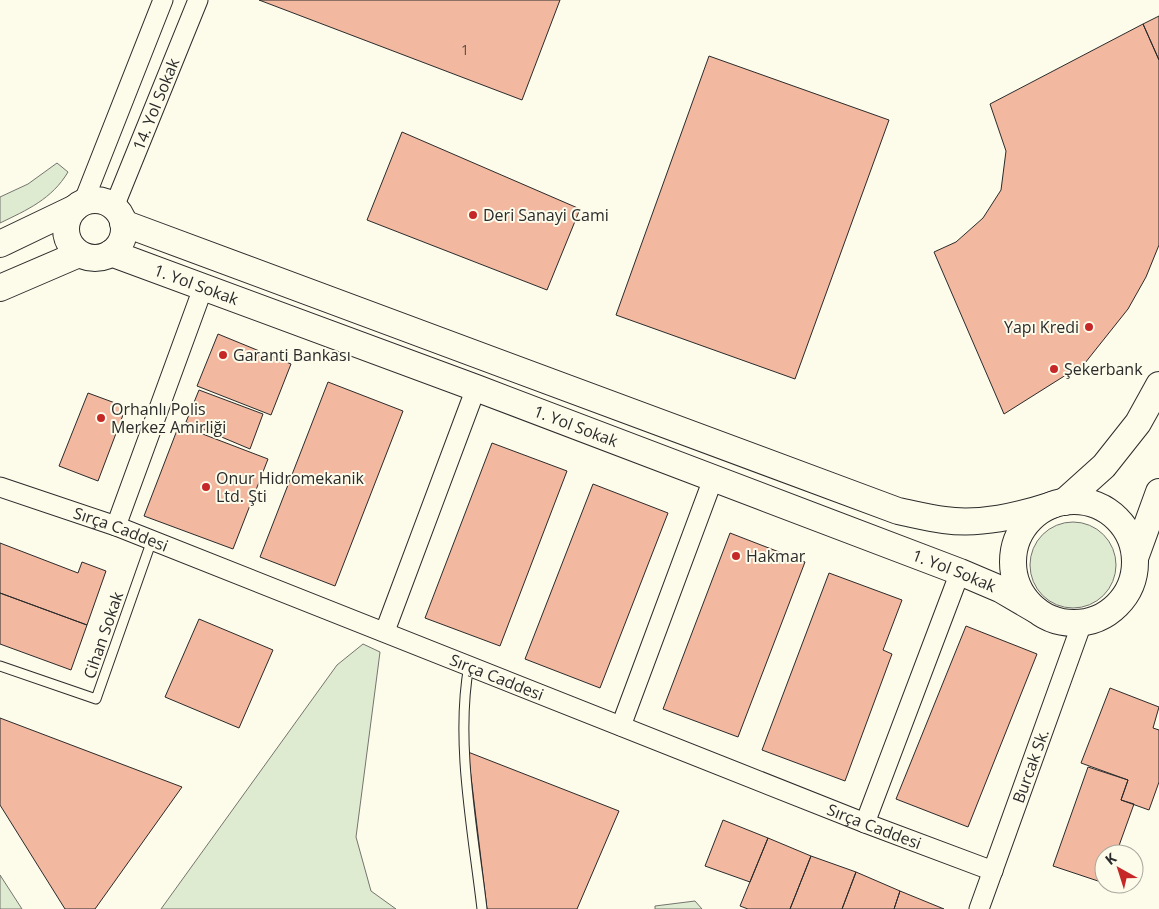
<svg xmlns="http://www.w3.org/2000/svg" width="1159" height="909" font-family="'Open Sans',sans-serif">
<style>
.green{fill:#deebd1;stroke:#74746e}
.building{fill:#f2b8a0;stroke:#2b2b2b}
.lines{fill:none;stroke-linecap:round;stroke-linejoin:round}
.service-casing{stroke:#2b2b2b;stroke-width:11}
.minor-casing{stroke:#2b2b2b;stroke-width:21}
.secondary-casing{stroke:#2b2b2b;stroke-width:28}
.service{stroke:#fdfbea;stroke-width:9}
.minor{stroke:#fdfbea;stroke-width:19}
.secondary{stroke:#fdfbea;stroke-width:26}
.poi-dot{fill:#c62828;stroke:#fdfbea;stroke-width:2}
.labels{text-anchor:middle;stroke-width:4;stroke-linejoin:round;paint-order:stroke}
.number-label{font-size:14px;fill:#5d4e48}
.street-label{font-size:16px;fill:#2b2b2b;stroke:#fdfbea}
.poi-label{font-size:16px;fill:#2b2b2b;stroke:#fdfbea;text-anchor:start}
</style>
<rect width="100%" height="100%" fill="#fdfbea"/>
<path class="green" d="M 57,163 L 68,172 C 52,199 27,210 0,223 L 0,197 L 28,184 Z
M1030 565a43 43 0 1 1 86 0a43 43 0 1 1-86 0Z
M 363,644 L 380,652 L 356,837 L 371,891 L 396,909 L 161,909 L 337,665 Z
M 0,875 L 22,909 L 0,909 Z
M 695,901 L 702,909 L 655,909 L 655,906 Z"/>
<path class="building" d="M 259,0 L 560,0 L 522,100 Z
M 1159,16 L 1159,60 L 1143,24 Z
M 1143,24 L 1159,60 L 1159,245 L 1146,277 L 1128,309 L 1085,363 L 1004,414 L 934,252 L 956,242 L 983,218 L 1001,190 L 1006,151 L 990,104 Z
M 709,56 L 889,120 L 795,379 L 616,315 Z
M 402,132 L 580,209 L 547,290 L 367,220 Z
M 218,334 L 291,364 L 271,415 L 197,386 Z
M 328,382 L 403,411 L 335,586 L 260,557 Z
M 199,390 L 263,414 L 250,449 L 186,422 Z
M 88,393 L 126,407 L 98,481 L 59,466 Z
M 179,425 L 268,459 L 233,549 L 144,516 Z
M 492,443 L 567,471 L 500,646 L 425,618 Z
M 593,484 L 668,513 L 600,688 L 525,659 Z
M 730,533 L 805,562 L 738,737 L 663,709 Z
M 0,543 L 78,573 L 82,562 L 106,571 L 87,625 L 0,593 Z
M 829,573 L 902,600 L 883,650 L 892,654 L 845,781 L 762,750 Z
M 0,593 L 87,625 L 71,670 L 0,644 Z
M 199,619 L 273,650 L 239,728 L 165,697 Z
M 966,626 L 1037,654 L 968,827 L 896,799 Z
M 1110,688 L 1159,707 L 1153,728 L 1159,730 L 1159,782 L 1149,810 L 1121,800 L 1128,780 L 1081,763 Z
M 0,718 L 182,787 L 95,909 L 65,909 L 0,805 Z
M 468,752 L 619,811 L 577,909 L 487,909 Z
M 1088,767 L 1128,780 L 1121,800 L 1134,804 L 1116,854 L 1104,854 L 1104,883 L 1053,866 Z
M 723,820 L 768,838 L 750,882 L 705,866 Z
M 768,838 L 811,856 L 790,909 L 748,909 L 740,906 Z
M 811,856 L 856,872 L 842,909 L 790,909 Z
M 856,872 L 900,891 L 894,909 L 842,909 Z
M 900,891 L 944,909 L 894,909 Z"/>
<g class="lines">
<g class="service-casing">
<path id="service" d="M 469,665 C 455,742 473,831 482,909
M 0,666 L 96,699 L 152,540"/>
</g>
<g class="minor-casing">
<g id="minor">
<path d="M 83,203 L 163,0"/>
<path id="s1" d="M 114,207 L 198,0"/>
<path id="s2" d="M 0,487 L 116,526 L 865,823 L 993,871"/>
<path d="M 116,526 L 203,288"/>
<path d="M 385,631 L 476,388"/>
<path d="M 621,726 L 713,479"/>
<path d="M 865,823 L 960,572"/>
<path id="s3" d="M 979,909 L 1082,623"/>
</g>
</g>
<g class="secondary-casing">
<g id="secondary">
<circle cx="95" cy="229" r="29"/>
<path d="M 123,223 L 898,511 C 913,514 929,518 944,520 C 981,525 1018,516 1052,505"/>
<path d="M 0,244 L 75,208"/>
<path id="s4" d="M 111,253 L 476,388 L 960,572 L 1000,589 L 1036,610"/>
<path d="M 0,288 L 79,254"/>
<circle cx="1074" cy="562" r="61"/>
<path d="M 1064,502 L 1104,466 L 1138,423 L 1159,385"/>
<path d="M 1135,558 L 1159,492"/>
</g>
</g>
<use href="#service" class="service"/>
<use href="#minor" class="minor"/>
<use href="#secondary" class="secondary"/>
</g>
<g class="poi-dot">
<circle cx="473" cy="215" r="5"/>
<circle cx="1089" cy="327" r="5"/>
<circle cx="223" cy="355" r="5"/>
<circle cx="1054" cy="369" r="5"/>
<circle cx="101" cy="418" r="5"/>
<circle cx="206" cy="487" r="5"/>
<circle cx="736" cy="556" r="5"/>
</g>
<g class="labels">
<g class="number-label">
<text x="465" y="55">1</text>
</g>
<g class="street-label">
<text dy="6" stroke="none"><textPath href="#s1" startOffset="111">14. Yol Sokak</textPath></text>
<text dy="6" stroke="none"><textPath href="#s4" startOffset="91">1. Yol Sokak</textPath></text>
<text dy="6" stroke="none"><textPath href="#s4" startOffset="496">1. Yol Sokak</textPath></text>
<text dy="6" stroke="none"><textPath href="#s2" startOffset="128">Sırça Caddesi</textPath></text>
<text dy="6" stroke="none"><textPath href="#s4" startOffset="901">1. Yol Sokak</textPath></text>
<text transform="translate(103 635) rotate(-71)" y="6">Cihan Sokak</text>
<text dy="6" stroke="none"><textPath href="#s2" startOffset="532">Sırça Caddesi</textPath></text>
<text dy="6" stroke="none"><textPath href="#s3" startOffset="152">Burcak Sk.</textPath></text>
<text dy="6" stroke="none"><textPath href="#s2" startOffset="938">Sırça Caddesi</textPath></text>
</g>
<g class="poi-label">
<text x="483" y="221">Deri Sanayi Cami</text>
<text x="1079" y="333" text-anchor="end">Yapı Kredi</text>
<text x="233" y="361">Garanti Bankası</text>
<text x="1064" y="375">Şekerbank</text>
<text x="111" y="415">Orhanlı Polis<tspan x="111" dy="18">Merkez Amirliği</tspan></text>
<text x="216" y="484">Onur Hidromekanik<tspan x="216" dy="18">Ltd. Şti</tspan></text>
<text x="746" y="562">Hakmar</text>
</g>
</g>
<g transform="translate(1119 869) rotate(321)"><circle r="24" fill="#fdfbea" stroke="#a9a89e"/>
<path d="M0-4L9 19L0 12L-9 19Z" fill="#c62828"/>
<text y="-8" font-size="14" font-weight="bold" text-anchor="middle" fill="#2b2b2b">K</text>
</g>
</svg>
